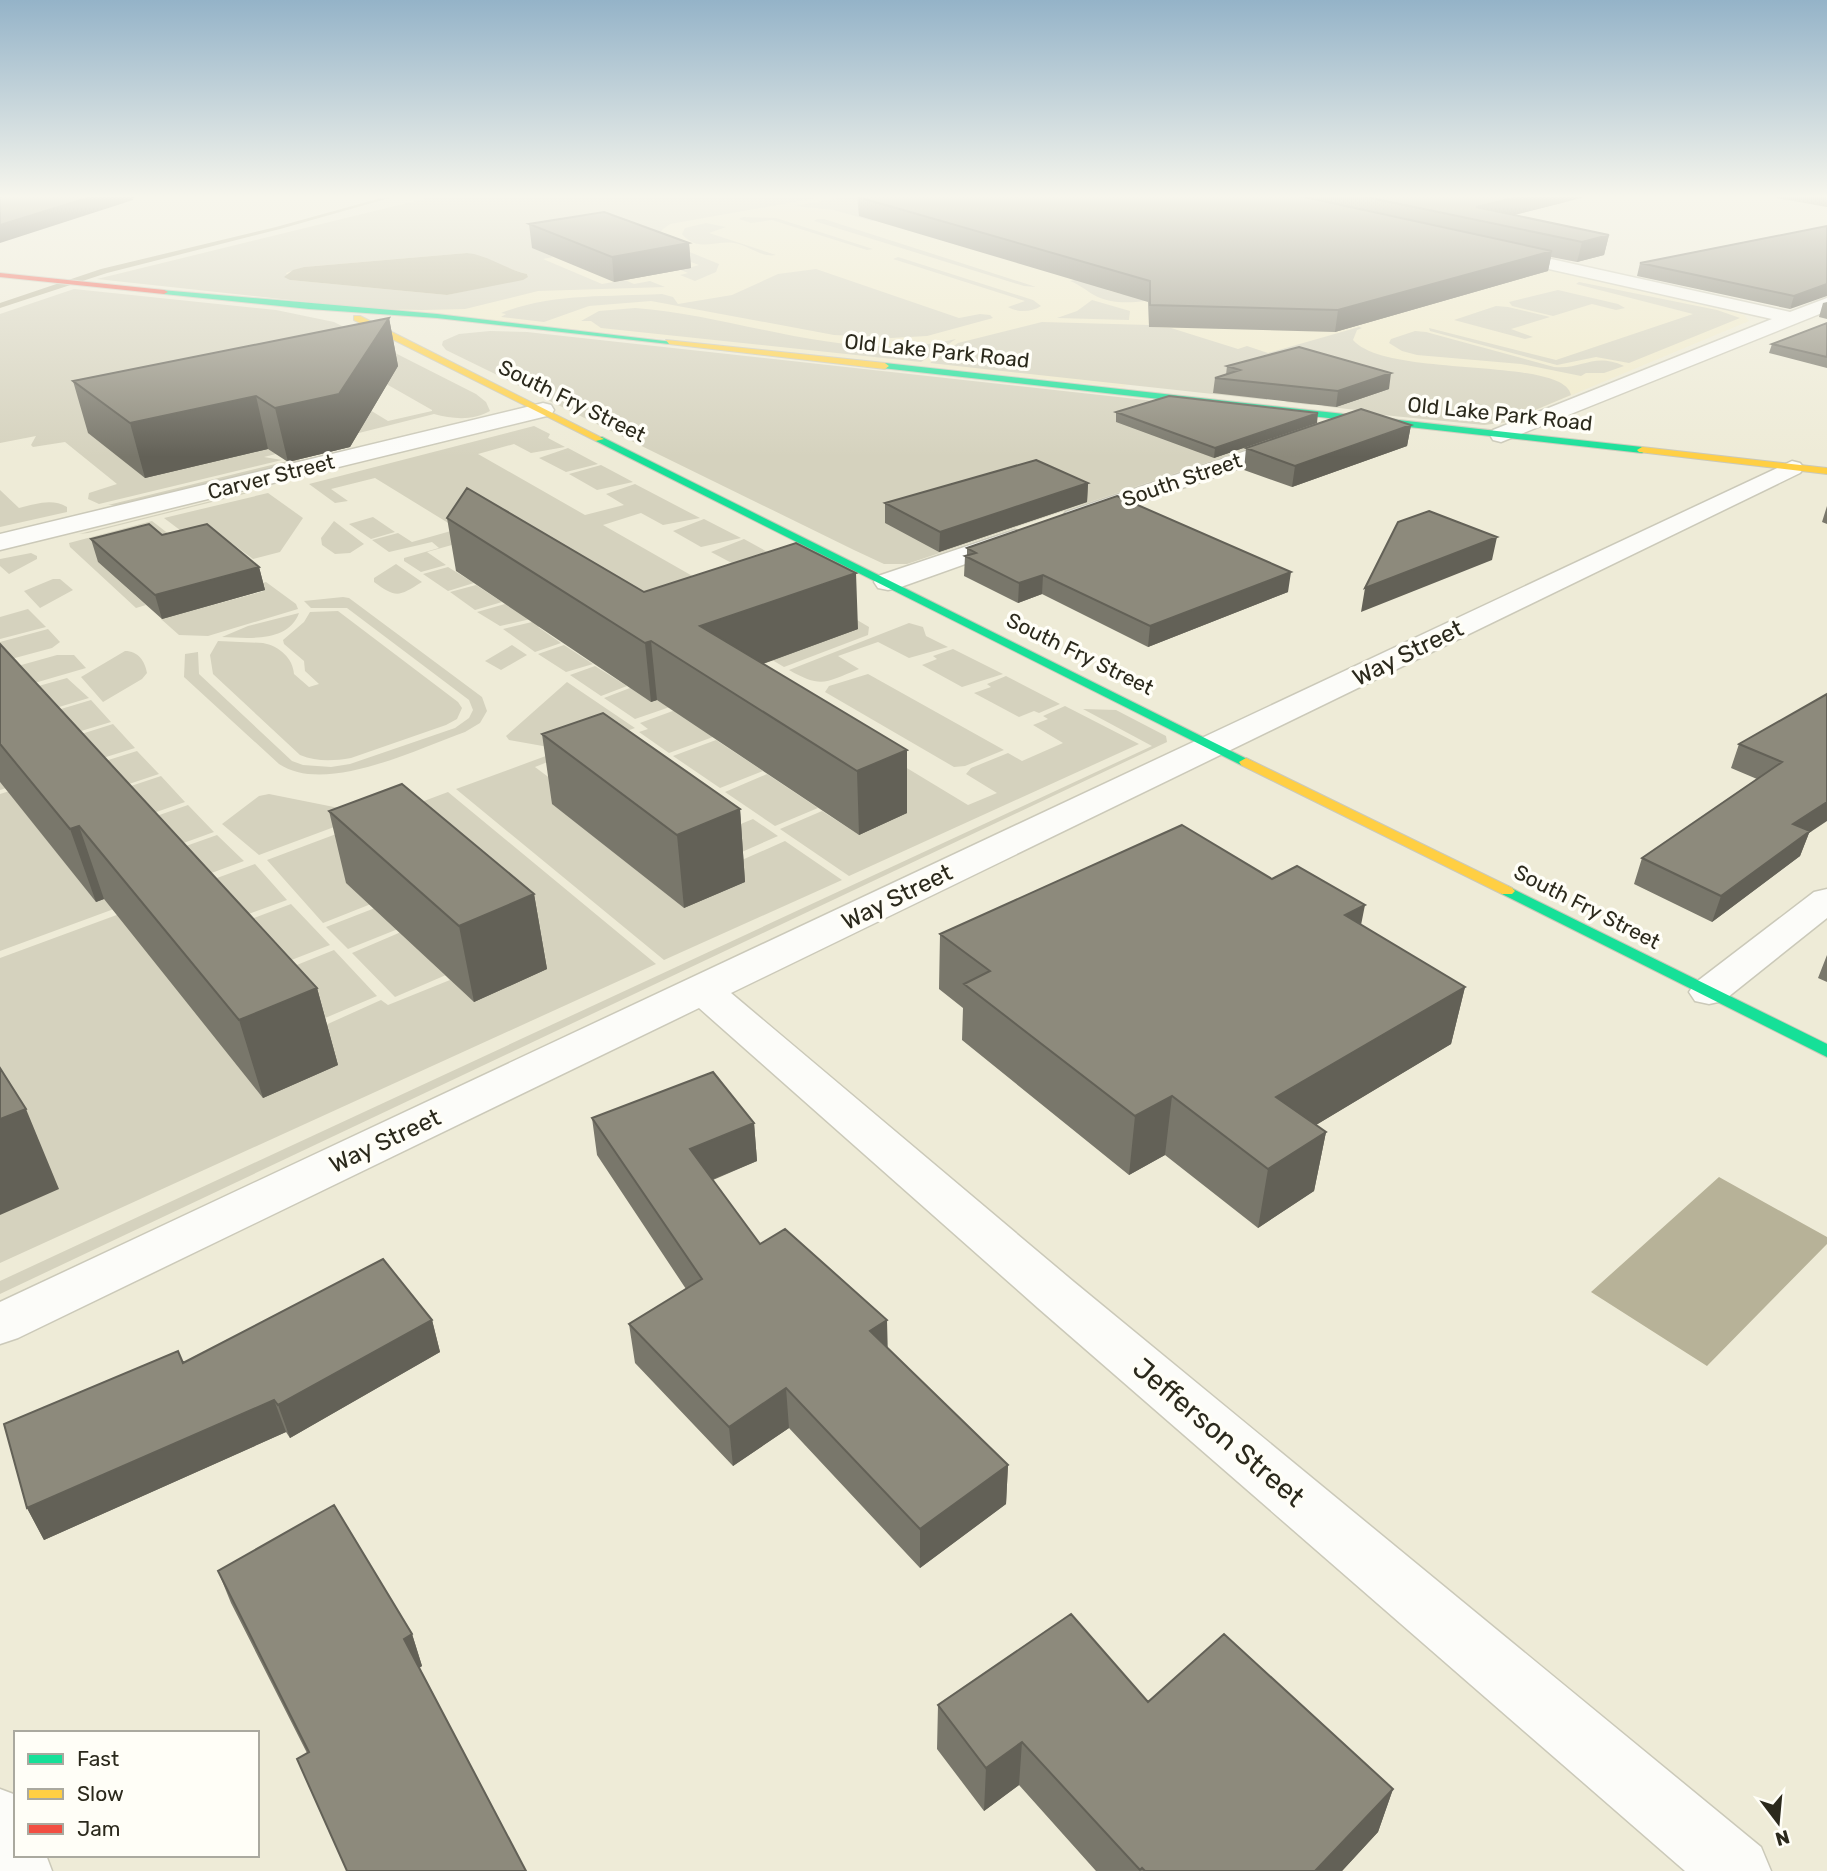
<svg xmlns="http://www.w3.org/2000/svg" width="1827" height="1871" font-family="Rubik,sans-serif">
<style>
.built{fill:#f0eaca}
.green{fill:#d5d2be;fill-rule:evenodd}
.water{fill:#b7b298}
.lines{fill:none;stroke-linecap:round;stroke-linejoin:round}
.stream{fill:#b7b298;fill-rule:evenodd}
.street-casing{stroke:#cbc9b9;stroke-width:3}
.fast-casing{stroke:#cbc9b9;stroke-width:2}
.slow-casing{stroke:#cbc9b9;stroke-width:2}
.jam-casing{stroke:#cbc9b9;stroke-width:2}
.street{fill:#fcfcf9;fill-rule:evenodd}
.fast{fill:#16e098;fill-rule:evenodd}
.slow{fill:#ffcf43;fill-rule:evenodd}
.jam{fill:#f24e42;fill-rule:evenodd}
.wall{fill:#79776b}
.shaded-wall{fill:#636157}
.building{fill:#8d8a7c;stroke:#636157;stroke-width:2}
.labels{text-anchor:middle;stroke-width:7;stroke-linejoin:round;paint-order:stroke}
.far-street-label{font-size:21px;fill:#2b291c;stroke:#fffef7}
.street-label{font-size:24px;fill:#2b291c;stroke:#fffef7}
.near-street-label{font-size:28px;fill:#2b291c;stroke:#fffef7}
</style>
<rect width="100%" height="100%" fill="#eeebd7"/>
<path class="built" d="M 440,195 L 1231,195 L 1733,312 L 1744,315 L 1749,321 L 1507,422 L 1484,425 L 1443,377 L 1221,351 L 1122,387 L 97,279 Z"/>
<path class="green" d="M 440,195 L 833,195 L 670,224 L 662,230 L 660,235 L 670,244 L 719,264 L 716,272 L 695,281 L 680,275 L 688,273 L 681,270 L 699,265 L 637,242 L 533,248 L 553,257 L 543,259 L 602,284 L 625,280 L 634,284 L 650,281 L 665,287 L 538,291 L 465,309 L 423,310 L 373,309 L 97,279 ZM 467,253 C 488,258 506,269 527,274 L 528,277 L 447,295 L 290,280 L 286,273 L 304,267 Z
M 854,195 L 924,195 L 892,217 L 872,221 L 834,210 L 795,206 Z
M 743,217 L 776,218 L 873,249 L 867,250 L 772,220 L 751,223 L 739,219 Z
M 817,219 L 824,219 L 1036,287 L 1024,286 L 814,221 Z
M 706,223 L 726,227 L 709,233 L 776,255 C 761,258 749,245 734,243 C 715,240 698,253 682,234 L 685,228 Z
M 898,257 L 1033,300 L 1041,306 C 1032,312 1018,313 1008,307 L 1025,301 L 893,259 Z
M 816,269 L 959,318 L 980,314 L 990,315 L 993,318 L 927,336 L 891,338 L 834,335 L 651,301 L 589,306 L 544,322 L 501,317 L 506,314 L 501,313 C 552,293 608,297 662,294 L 673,297 L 678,304 L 732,295 L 778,274 Z
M 1115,271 L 1107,290 L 1121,294 L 1139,290 L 1145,301 C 1129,303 1110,304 1094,295 C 1087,291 1080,285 1070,281 Z
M 1579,282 L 1717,310 L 1740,318 L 1629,363 L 1596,357 L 1557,365 L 1430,331 L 1429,328 L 1556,360 L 1693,314 L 1576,284 Z
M 74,289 L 276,310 L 334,322 L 476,394 L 486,402 L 490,411 C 472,421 453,419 434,414 L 264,457 L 282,460 L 99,504 L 88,499 L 89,493 L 117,484 L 65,442 L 33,447 L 31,445 L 36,436 L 0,443 L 0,314 ZM 367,373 L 432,410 L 432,411 L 388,421 L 324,382 Z
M 1558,290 L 1618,304 L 1625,308 L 1616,310 L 1592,304 L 1553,316 L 1512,306 L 1509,302 Z
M 1092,300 L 1130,311 L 1129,320 L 1057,318 L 1077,311 Z
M 1496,306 L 1508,307 L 1550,317 L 1511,329 L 1533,337 L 1525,339 L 1454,320 Z
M 635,308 C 742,316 848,365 956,339 L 921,362 L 601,328 L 591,321 L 581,321 L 599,311 Z
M 1042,322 L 1149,325 L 1149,327 L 1171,328 L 1238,349 L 1247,346 L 1268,353 L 1359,327 L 1362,328 L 1357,330 L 1353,340 C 1387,379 1563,356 1571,395 L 1507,422 L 1484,425 L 1353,412 L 1356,410 L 1322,406 L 1335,402 L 1343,404 L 1388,389 L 1311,405 L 1285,402 L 1306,394 L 1262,394 L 1268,400 L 930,363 L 958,343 Z
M 490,331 L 527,332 L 1300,417 L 1316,423 L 1303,430 L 907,564 L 884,564 L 854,550 L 446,350 L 442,345 L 443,341 L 459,334 Z
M 1415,331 L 1426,332 L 1554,367 C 1583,370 1593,352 1624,366 L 1604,373 L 1586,373 L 1581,376 L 1521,364 L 1417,355 L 1402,351 L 1389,343 L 1391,339 Z
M 534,426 L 550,434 L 548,438 L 565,447 L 531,453 L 514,444 L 478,454 L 585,515 L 624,505 L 606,494 L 635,484 L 700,518 L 663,525 L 641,513 L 603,525 L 731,598 L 604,602 L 500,626 L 477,612 L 505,604 L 473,539 L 427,552 L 446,565 L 421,572 L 404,561 L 404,558 L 439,548 L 432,542 L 389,552 L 372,540 L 398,533 L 412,542 L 458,529 L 375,478 L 331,489 L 348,501 L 335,503 L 309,484 Z
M 568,448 L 598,464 L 566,472 L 539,458 Z
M 296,459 L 304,461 L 123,505 L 108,505 Z
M 601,465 L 633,482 L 597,490 L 569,474 Z
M 0,490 L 19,508 C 36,504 52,498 67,507 L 67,512 L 0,527 Z
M 252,492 L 88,533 L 79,534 L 243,493 Z
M 268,493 L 303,518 L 280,552 L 253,559 L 226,539 L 201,546 L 164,518 Z
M 373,517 L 395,532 L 371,539 L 349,524 Z
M 704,519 L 741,538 L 701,547 L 673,531 Z
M 152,521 L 192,552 L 98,562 L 146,605 L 136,608 L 70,547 L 69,543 Z
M 334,521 L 364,544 L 350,553 L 335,554 L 322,545 L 321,538 Z
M 744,539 L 782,560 L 743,569 L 711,552 Z
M 31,553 L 37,556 L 37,559 L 9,574 L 0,566 L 0,559 Z
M 396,564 L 422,582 C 399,596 397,599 374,582 L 374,578 Z
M 448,567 L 474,583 L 448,591 L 423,574 Z
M 53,579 L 60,579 L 73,590 L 40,608 L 24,591 Z
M 266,582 L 296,604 L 298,609 L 208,636 L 179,635 L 161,619 L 264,591 L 258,584 Z
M 476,585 L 502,602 L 475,610 L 450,592 Z
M 343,597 L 349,598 L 482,697 L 487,711 L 480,723 L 465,732 C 417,749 325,795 279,764 L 184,677 L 185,654 L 198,652 L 199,674 L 292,761 L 303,765 L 331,767 L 350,764 L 455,728 L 469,718 L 473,710 L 469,700 L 347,608 L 311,608 L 304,601 Z
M 603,605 L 757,677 L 635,719 L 604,698 L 630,688 L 588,611 L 538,627 L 561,643 L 535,652 L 503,629 Z
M 28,609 L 46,627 L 0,639 L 0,617 Z
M 338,611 L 458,702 L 462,708 L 457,719 L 446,725 L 351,758 C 333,761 317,762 300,755 L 213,674 L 210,655 L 218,641 L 263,643 C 279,646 293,658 294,674 L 309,687 L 319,684 L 305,671 L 304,661 L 284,644 L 283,640 L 304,622 L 310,612 Z
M 299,613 C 288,643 248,638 222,637 L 248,626 Z
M 852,617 L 869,627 L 868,635 L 784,667 L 737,639 Z
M 909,623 L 923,627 L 926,636 L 948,647 L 909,658 L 878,642 L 838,656 L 859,669 C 826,682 822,689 789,670 Z
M 48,629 L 60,642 L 52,648 L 0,662 L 0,642 Z
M 512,645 L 527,655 L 501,670 L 485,661 Z
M 564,645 L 593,664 L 566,672 L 538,654 Z
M 953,649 L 1003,674 L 962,687 L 922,665 L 937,659 L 933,656 Z
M 125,651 C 138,651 145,661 147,673 L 142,679 L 103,702 L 81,677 Z
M 57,655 L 74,655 L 86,668 L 7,691 L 0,671 Z
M 595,666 L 627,686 L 601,696 L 570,675 Z
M 868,674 L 1004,750 L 965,766 L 954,767 L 825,692 L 829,686 Z
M 1006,676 L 1060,704 L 1039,713 L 1034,711 L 1019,717 L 974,693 L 991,687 L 987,684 Z
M 67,678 L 89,698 L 29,716 L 10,694 Z
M 567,682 L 635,728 L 571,751 L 509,740 L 506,736 Z
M 749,683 L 713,737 L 669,753 L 639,732 L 648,729 L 640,723 Z
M 91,700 L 111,722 L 51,740 L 31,718 Z
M 796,701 L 968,805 L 997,793 L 966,774 L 971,768 L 1008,753 L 1022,761 L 1063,743 L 1033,725 L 1048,719 L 1043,716 L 1065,706 L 1139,744 L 849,876 L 780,829 L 822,811 L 859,835 Z
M 1083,709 L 1116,710 L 1166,736 L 1167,742 L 0,1294 L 0,1281 L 1152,746 Z
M 113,724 L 135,748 L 0,790 L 0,778 L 53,743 Z
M 632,735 L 696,779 L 639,802 L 611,782 L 553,804 L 684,908 L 745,882 L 726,867 L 785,841 L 842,880 L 664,960 L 456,789 L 554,753 L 576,756 ZM 560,757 L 576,769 L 551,779 L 535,767 Z
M 716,740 L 763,771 L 720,788 L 673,756 Z
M 137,751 L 159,774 L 99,794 L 80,773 L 11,795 L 96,902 L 155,857 L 217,835 L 244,861 L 0,951 L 0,794 Z
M 767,774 L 818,808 L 775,826 L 725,792 Z
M 161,776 L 185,802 L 125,823 L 101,796 Z
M 448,792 L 656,964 L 0,1263 L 0,958 L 255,864 L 287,900 L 216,926 L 310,1032 L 381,1000 L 388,1005 L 450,980 L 371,904 L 323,923 L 267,860 Z
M 269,794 L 369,814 L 259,855 L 222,824 L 259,796 Z
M 188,805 L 214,832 L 153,854 L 128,826 Z
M 753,819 L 778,836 L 719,862 L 694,843 Z
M 291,904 L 330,945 L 258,973 L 220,931 Z
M 375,908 L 398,929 L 348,949 L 326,927 Z
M 401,932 L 446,975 L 395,997 L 352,953 Z
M 334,950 L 377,996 L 304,1027 L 262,979 Z"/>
<path class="water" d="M 467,253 C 488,255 505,269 527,274 L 528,277 L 523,280 L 447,295 L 290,280 L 284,277 L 293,270 L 304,267 Z
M 1719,1177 L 1827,1237 L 1827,1244 L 1707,1366 L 1591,1292 Z"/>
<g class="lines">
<path class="stream" d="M 392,195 L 400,195 L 280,229 L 107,273 L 0,308 L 0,303 L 101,269 L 276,227 Z"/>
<g class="street-casing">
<path id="street" d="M 1497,247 L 1790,312 L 1827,298 L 1827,311 L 1501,442 L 1493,440 L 1490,435 L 1493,430 L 1772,319 L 1491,256 L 1489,252 Z
M 543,403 L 551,405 L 554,410 L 551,415 L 0,550 L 0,534 Z
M 1293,435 L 1301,437 L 1304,442 L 1301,447 L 1084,522 L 1075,525 L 1066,522 L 1062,517 L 1066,512 Z
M 1792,461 L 1800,463 L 1804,468 L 1800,473 L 731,993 L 1074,1282 L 1761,1847 L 1771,1871 L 1685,1871 L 1038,1308 L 699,1008 L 18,1338 L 0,1344 L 0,1302 Z
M 1015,530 L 1024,533 L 1028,538 L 1024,543 L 898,588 L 888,590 L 878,588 L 874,582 L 878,576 Z
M 1827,889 L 1827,918 L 1723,1001 L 1709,1004 L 1695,1001 L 1689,992 L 1695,983 L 1814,892 Z
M 0,1789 L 16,1795 L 16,1855 L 46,1855 L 52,1871 L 0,1871 Z"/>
</g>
<g class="fast-casing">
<path id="fast" d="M 161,290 L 437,314 L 673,342 L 669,344 L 437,318 L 309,309 L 164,294 Z
M 885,363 L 1642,447 L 1647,450 L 1642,453 L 882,368 L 882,364 Z
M 596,437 L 602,437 L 1253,762 L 1246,766 L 1241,765 L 596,441 Z
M 1507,886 L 1827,1044 L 1827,1057 L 1502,894 L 1499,891 L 1502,888 Z"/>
</g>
<g class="slow-casing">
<path id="slow" d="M 354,316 L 360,316 L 604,439 L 596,441 L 354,320 Z
M 666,340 L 885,363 L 889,366 L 885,369 L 669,344 Z
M 1642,447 L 1827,468 L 1827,474 L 1639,452 L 1637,450 Z
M 1246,758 L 1512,888 L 1515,891 L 1512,894 L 1502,894 L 1241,765 L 1239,762 Z"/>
</g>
<g class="jam-casing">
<path id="jam" d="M 0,273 L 164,290 L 168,292 L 164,294 L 0,277 Z"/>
</g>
<use href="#street" class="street"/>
<use href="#fast" class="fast"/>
<use href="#slow" class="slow"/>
<use href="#jam" class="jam"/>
</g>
<path class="wall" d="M 857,195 L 1593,195 L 1514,215 L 1609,235 L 1604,255 L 1577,262 L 1551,257 L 1548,271 L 1335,332 L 1149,327 L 1148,302 L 859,216 Z
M 1760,195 L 1827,195 L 1827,207 Z
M 529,224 L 689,243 L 691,268 L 614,282 L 532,248 Z
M 1827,226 L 1790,309 L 1637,276 L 1640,263 Z
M 1827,302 L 1827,319 L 1819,317 L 1823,303 Z
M 389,318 L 398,366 L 350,447 L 288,462 L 268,449 L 145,478 L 88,433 L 73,381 Z
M 1827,323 L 1827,368 L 1769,353 L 1772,344 Z
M 1227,366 L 1389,389 L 1336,407 L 1213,393 L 1215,378 L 1226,375 Z
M 1116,412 L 1317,423 L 1214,458 L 1116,422 Z
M 1411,425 L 1407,446 L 1292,487 L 1244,470 L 1246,448 Z
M 1088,483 L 1087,502 L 939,552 L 885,523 L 885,503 Z
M 1827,506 L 1827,524 L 1822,522 Z
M 447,518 L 644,592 L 858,629 L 763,664 L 907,813 L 859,835 L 657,700 L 651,702 L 456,571 Z
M 91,539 L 259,567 L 265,590 L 162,619 L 98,562 Z
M 967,548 L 1288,592 L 1148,647 L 1042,594 L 1018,603 L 964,576 L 965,556 L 967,556 Z
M 0,644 L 317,988 L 338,1065 L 263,1098 L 104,899 L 96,902 L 0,782 Z
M 1827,694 L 1809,833 L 1800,856 L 1712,922 L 1634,884 L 1642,858 L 1757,779 L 1731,768 L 1739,744 Z
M 542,734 L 740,809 L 745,882 L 684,908 L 552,804 Z
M 329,811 L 534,894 L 547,969 L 474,1002 L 346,883 Z
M 1272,879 L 1361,925 L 1465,987 L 1451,1044 L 1316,1125 L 1326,1132 L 1314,1191 L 1258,1228 L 1165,1155 L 1129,1175 L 962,1040 L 963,1008 L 939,989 L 940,934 Z
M 1827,955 L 1827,982 L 1818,978 Z
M 592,1118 L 754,1123 L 757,1161 L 713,1180 L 760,1244 L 888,1349 L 1008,1465 L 1006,1504 L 920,1568 L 789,1428 L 733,1466 L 635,1363 L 629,1324 L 686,1289 L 597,1155 Z
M 432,1320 L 440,1352 L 290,1438 L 286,1432 L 44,1540 L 27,1508 L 183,1363 Z
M 218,1571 L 412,1634 L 422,1666 L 419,1668 L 526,1871 L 347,1871 L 297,1759 L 307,1753 L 231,1603 Z
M 1148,1702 L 1393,1789 L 1378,1832 L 1342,1871 L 1096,1871 L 1019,1785 L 984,1811 L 937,1749 L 938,1705 Z"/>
<path class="shaded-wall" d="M 97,195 L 134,195 L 133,200 L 0,243 L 0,225 Z
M 1526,195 L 1593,195 L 1487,222 L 1476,207 Z
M 1609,235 L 1604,255 L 1577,262 L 1582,242 Z
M 689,243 L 691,268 L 614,282 L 612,257 Z
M 1552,251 L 1548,271 L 1335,332 L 1338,310 Z
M 1827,284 L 1827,296 L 1790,309 L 1794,296 Z
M 389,318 L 398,366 L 350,447 L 288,462 L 275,408 Z
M 1391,373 L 1389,389 L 1336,407 L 1338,391 Z
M 256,396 L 268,449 L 145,478 L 130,423 Z
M 1318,413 L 1317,423 L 1214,458 L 1215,448 Z
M 1411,425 L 1407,446 L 1292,487 L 1295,466 Z
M 1088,483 L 1087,502 L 939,552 L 940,532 Z
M 1497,537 L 1492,560 L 1361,612 L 1365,588 Z
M 259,567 L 265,590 L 162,619 L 155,595 Z
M 1291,572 L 1288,592 L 1148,647 L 1150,626 Z
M 856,573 L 858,629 L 715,681 L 700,626 Z
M 1043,575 L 1042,594 L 1018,603 L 1019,583 Z
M 651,641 L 657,700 L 651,702 L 645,643 Z
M 907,750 L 907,813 L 859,835 L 857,771 Z
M 1827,802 L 1827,821 L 1809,833 L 1800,856 L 1712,922 L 1721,896 L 1793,824 Z
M 740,809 L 745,882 L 684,908 L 677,835 Z
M 79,826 L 104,899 L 96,902 L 70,829 Z
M 534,894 L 547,969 L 474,1002 L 459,926 Z
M 1365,905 L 1354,960 L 1345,915 Z
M 1465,987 L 1451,1044 L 1266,1155 L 1276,1097 Z
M 317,988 L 338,1065 L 263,1098 L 239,1020 Z
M 1172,1096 L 1165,1155 L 1129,1175 L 1135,1116 Z
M 26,1109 L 59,1189 L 0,1215 L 0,1119 Z
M 754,1123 L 757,1161 L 694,1187 L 690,1149 Z
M 1326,1132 L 1314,1191 L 1258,1228 L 1268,1169 Z
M 432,1320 L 440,1352 L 290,1438 L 278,1405 Z
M 887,1320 L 888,1359 L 870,1331 Z
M 786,1388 L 789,1428 L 733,1466 L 729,1427 Z
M 274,1400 L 286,1432 L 44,1540 L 27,1508 Z
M 1008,1465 L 1006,1504 L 920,1568 L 920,1529 Z
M 412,1634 L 422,1666 L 414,1671 L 404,1639 Z
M 1022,1742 L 1019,1785 L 984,1811 L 986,1768 Z
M 1393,1789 L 1378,1832 L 1342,1871 L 1315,1871 Z"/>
<path class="building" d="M 0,195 L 97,195 L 0,225 Z
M 871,195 L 1295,195 L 1552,251 L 1338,310 L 1150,305 L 1150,281 L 858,197 Z
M 1357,195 L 1526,195 L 1476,207 L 1609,235 L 1582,242 Z
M 604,212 L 689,243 L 612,257 L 529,224 Z
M 1827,226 L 1827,284 L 1794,296 L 1640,263 Z
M 389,318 L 339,394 L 275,408 L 256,396 L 130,423 L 73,381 Z
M 1827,323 L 1827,357 L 1772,344 Z
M 1299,347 L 1391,373 L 1338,391 L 1215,378 L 1240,370 L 1227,366 Z
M 1169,396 L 1318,413 L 1215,448 L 1116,412 Z
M 1361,409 L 1411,425 L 1295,466 L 1246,448 Z
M 1036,460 L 1088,483 L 940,532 L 885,503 Z
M 467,488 L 644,592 L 796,543 L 856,573 L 700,626 L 907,750 L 857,771 L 651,641 L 645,643 L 447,518 Z
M 1117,496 L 1291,572 L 1150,626 L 1043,575 L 1019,583 L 965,556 L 976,553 L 967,548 Z
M 1429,511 L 1497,537 L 1365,588 L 1398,522 Z
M 149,524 L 162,535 L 207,524 L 259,567 L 155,595 L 91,539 Z
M 0,644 L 317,988 L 239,1020 L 79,826 L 70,829 L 0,744 Z
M 1827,694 L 1827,802 L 1793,824 L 1810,831 L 1721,896 L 1642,858 L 1782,762 L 1739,744 Z
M 603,713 L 740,809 L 677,835 L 542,734 Z
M 402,784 L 534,894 L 459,926 L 329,811 Z
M 1182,825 L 1272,879 L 1297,866 L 1365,905 L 1345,915 L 1465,987 L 1276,1097 L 1326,1132 L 1268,1169 L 1172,1096 L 1135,1116 L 964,984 L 990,971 L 940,934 Z
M 0,1068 L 26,1109 L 0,1119 Z
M 713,1072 L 754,1123 L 690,1149 L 760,1244 L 785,1229 L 887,1320 L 870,1331 L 1008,1465 L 920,1529 L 786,1388 L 729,1427 L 629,1324 L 702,1279 L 592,1118 Z
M 383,1259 L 432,1320 L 278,1405 L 274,1400 L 27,1508 L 4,1424 L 178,1351 L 183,1363 Z
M 334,1505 L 412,1634 L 404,1639 L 526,1871 L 347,1871 L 297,1759 L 309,1752 L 218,1571 Z
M 1071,1614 L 1148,1702 L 1224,1634 L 1393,1789 L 1315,1871 L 1145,1871 L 1142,1868 L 1140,1870 L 1022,1742 L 986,1768 L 938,1705 Z"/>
<linearGradient id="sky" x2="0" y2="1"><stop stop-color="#94b3c8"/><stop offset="0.43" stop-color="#f7f6ed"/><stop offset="1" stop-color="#f7f6ed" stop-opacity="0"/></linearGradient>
<rect width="1827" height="457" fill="url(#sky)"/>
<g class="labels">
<g class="far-street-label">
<text transform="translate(937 351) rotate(6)" y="7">Old Lake Park Road</text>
<text transform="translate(572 401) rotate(26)" y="7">South Fry Street</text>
<text transform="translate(1500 414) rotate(6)" y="7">Old Lake Park Road</text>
<text transform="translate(271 477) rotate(-14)" y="7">Carver Street</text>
<text transform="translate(1182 480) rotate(-19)" y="7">South Street</text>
<text transform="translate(1080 654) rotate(26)" y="7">South Fry Street</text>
<text transform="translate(1587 907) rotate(27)" y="7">South Fry Street</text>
</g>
<g class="street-label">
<text transform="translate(1408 653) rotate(-26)" y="8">Way Street</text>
<text transform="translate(897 897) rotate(-26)" y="8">Way Street</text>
<text transform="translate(385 1141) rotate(-25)" y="8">Way Street</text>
</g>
<g class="near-street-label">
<text transform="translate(1219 1432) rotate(40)" y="10">Jefferson Street</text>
</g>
</g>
<rect x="14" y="1731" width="245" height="126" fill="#fffef7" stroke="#aaa99f" stroke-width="2"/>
<rect x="28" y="1754" width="35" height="10" fill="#16e098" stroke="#aaa99f" stroke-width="2"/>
<text x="77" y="1766" font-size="21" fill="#2b291c">Fast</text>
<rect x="28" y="1789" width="35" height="10" fill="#ffcf43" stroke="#aaa99f" stroke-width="2"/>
<text x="77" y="1801" font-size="21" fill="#2b291c">Slow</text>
<rect x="28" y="1824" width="35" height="10" fill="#f24e42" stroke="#aaa99f" stroke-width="2"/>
<text x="77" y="1836" font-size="21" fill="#2b291c">Jam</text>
<g transform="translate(1778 1822) rotate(164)" stroke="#fffef7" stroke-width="5" paint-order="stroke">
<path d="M0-5L12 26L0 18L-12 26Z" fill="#2b291c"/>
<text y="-10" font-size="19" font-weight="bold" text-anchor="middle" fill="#2b291c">N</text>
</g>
</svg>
